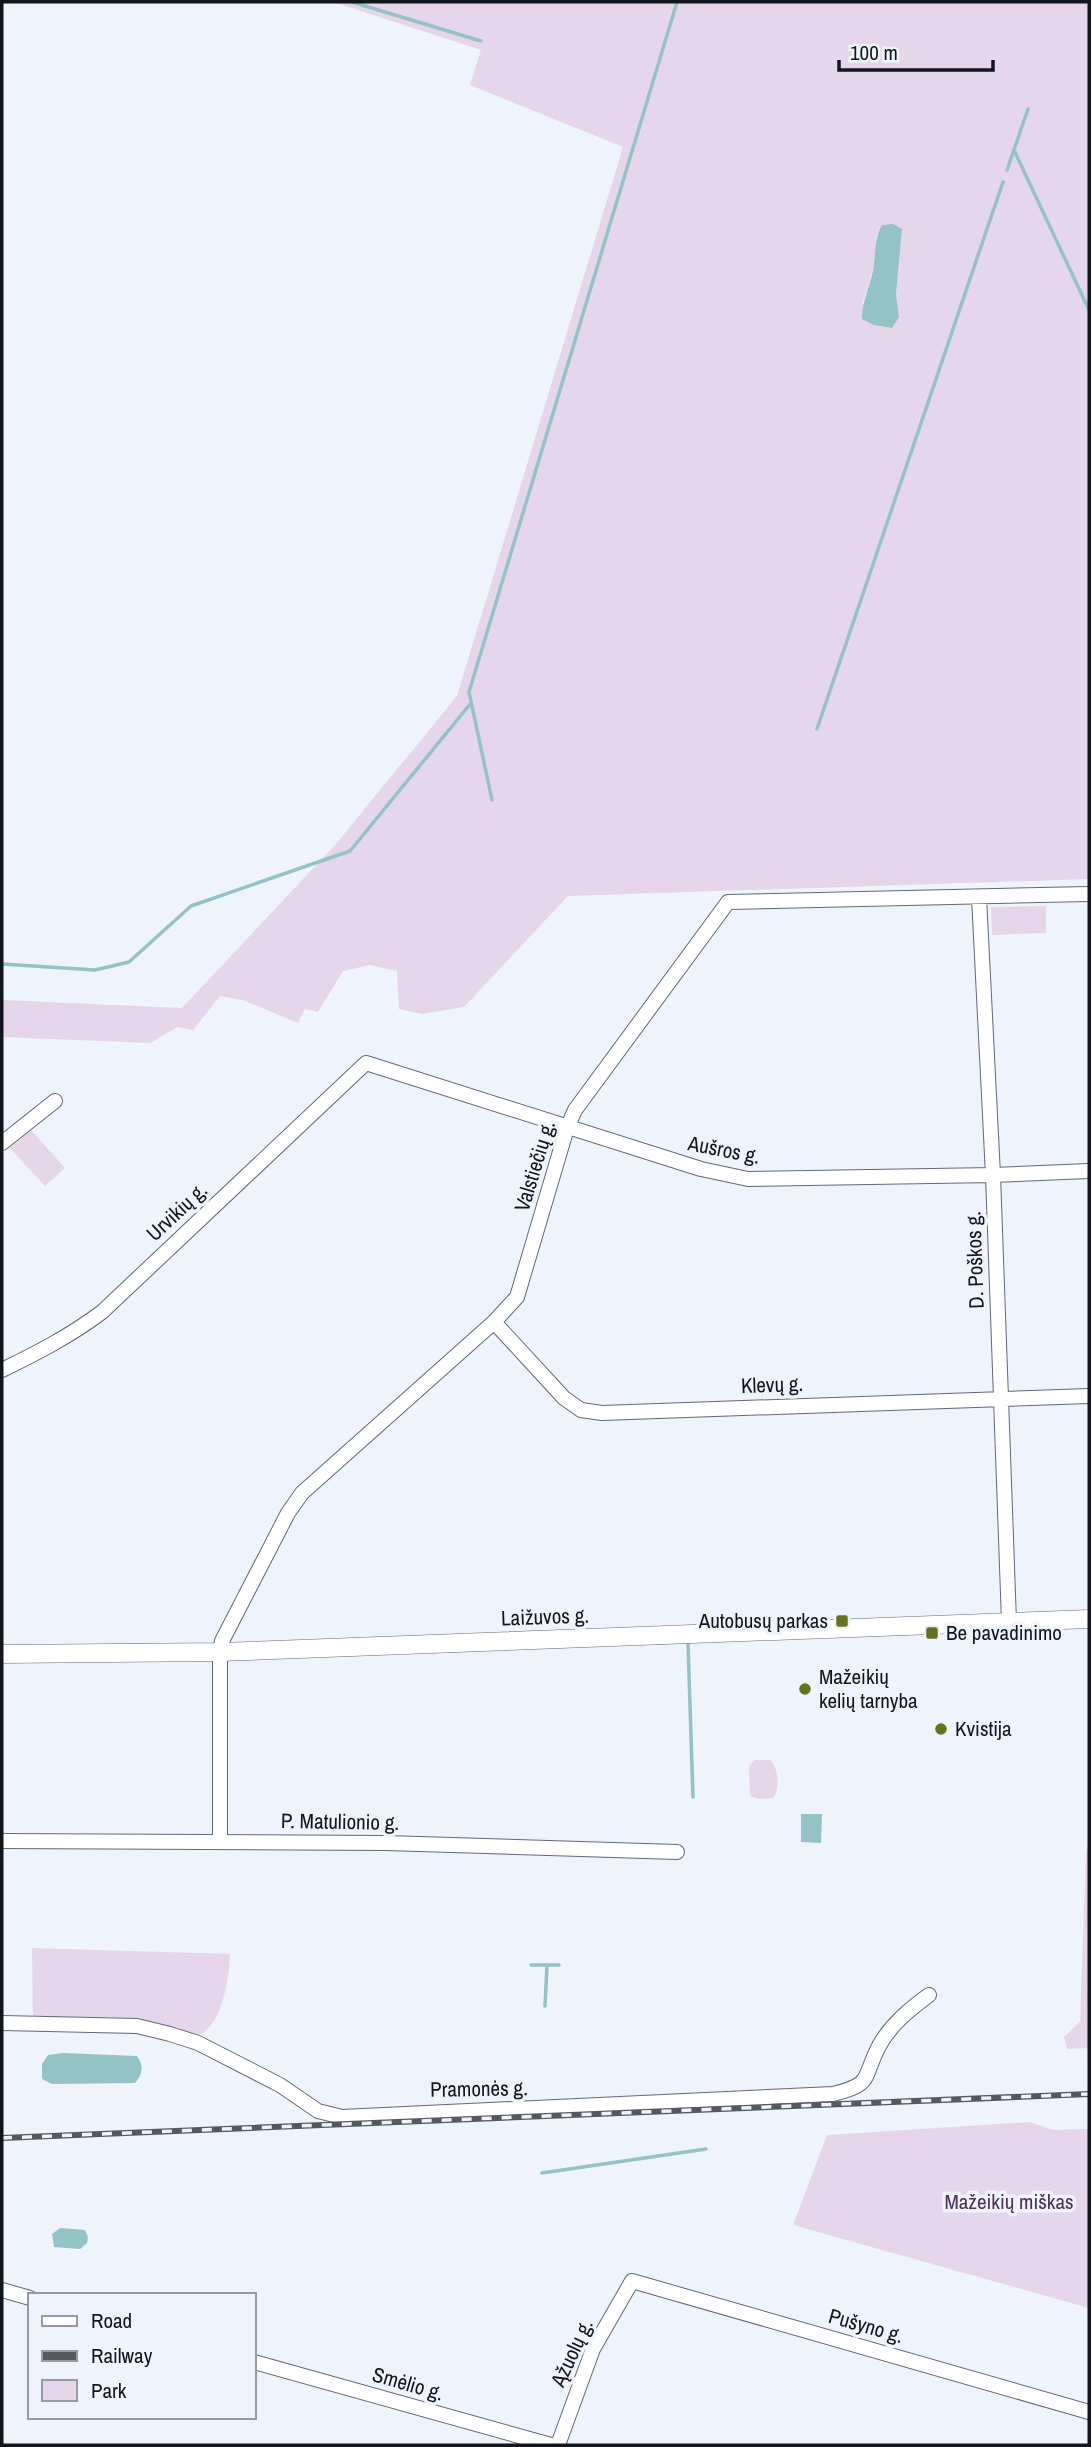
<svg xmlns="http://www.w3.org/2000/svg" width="1091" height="2447" font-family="'Archivo Narrow',sans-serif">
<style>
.green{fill:#e6d6ea;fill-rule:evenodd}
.water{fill:#93c2c7}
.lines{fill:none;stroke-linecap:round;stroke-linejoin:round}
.stream{stroke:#93c2c7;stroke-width:3.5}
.minor-casing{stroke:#5f697a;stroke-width:16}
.major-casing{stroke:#5f697a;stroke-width:19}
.minor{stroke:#fff;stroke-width:14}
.major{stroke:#fff;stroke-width:18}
.rail-casing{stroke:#55585f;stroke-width:6}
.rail{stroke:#eff3fb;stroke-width:3.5;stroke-dasharray:10;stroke-linecap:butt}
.poi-dot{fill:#66721c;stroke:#eff3fb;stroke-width:2.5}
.labels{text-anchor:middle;stroke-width:7;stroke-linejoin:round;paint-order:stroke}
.street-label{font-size:21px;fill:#12151c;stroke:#eff3fb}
.poi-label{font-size:21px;fill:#12151c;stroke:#eff3fb;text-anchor:start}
.park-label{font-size:21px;fill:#4f2e57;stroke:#eff3fb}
</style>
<rect width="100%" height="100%" fill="#eff3fb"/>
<path class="green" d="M 333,2 L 1089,2 L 1089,879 L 568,896 L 464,1007 L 422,1014 L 399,1009 L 397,971 L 370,965 L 343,971 L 318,1012 L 305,1009 L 298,1023 L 243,1000 L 220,996 L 193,1030 L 177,1027 L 150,1043 L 2,1037 L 2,1000 L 182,1008 L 335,845 L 457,696 L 623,147 L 470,85 L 481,50 ZM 902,230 L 896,294 L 899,317 L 862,304 C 872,281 875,259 877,234 Z
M 1046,906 L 1046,933 L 992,935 L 991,907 Z
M 31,1130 L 65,1168 L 45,1186 L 10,1148 Z
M 754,1760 L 770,1760 C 778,1767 781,1789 773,1798 L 759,1799 L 750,1796 L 749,1766 Z
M 1089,1846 L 1089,2048 L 1067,2049 L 1064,2037 L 1080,2022 L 1086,1850 Z
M 32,1948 L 230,1954 C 229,1978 223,2026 197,2036 L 33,2020 Z
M 1029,2122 L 1053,2130 L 1089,2129 L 1089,2308 L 793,2225 L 827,2135 Z"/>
<path class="water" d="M 893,224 L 902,229 L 896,294 L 899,317 L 892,328 L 874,325 L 862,319 C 862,301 870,287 873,270 C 876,254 874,239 882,225 Z
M 801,1814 L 822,1814 L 821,1843 L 801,1842 Z
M 63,2053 L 137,2056 C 144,2066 143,2074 135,2083 L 52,2084 L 42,2079 L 42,2064 L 48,2055 Z
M 60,2228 L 85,2230 L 88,2237 L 87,2243 L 80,2249 L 54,2247 L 52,2234 Z"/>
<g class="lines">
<path class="stream" d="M 352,2 L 481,41
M 1014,150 L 1089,310
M 1007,170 L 1028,109
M 817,729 L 1003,182
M 492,800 L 469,692 L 677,2
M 2,964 L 95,970 L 129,962 L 191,906 L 350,851 L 471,703
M 688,1643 L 693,1797
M 531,1965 L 547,1965 L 545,2006
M 547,1965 L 559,1965
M 542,2173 L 706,2149"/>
<g class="minor-casing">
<path id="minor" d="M 979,897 L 993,1175 L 1009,1622
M 2,1143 L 55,1101
M 494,1322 L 564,1398 L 581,1410 L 602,1413 L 1089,1396
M 2,1370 C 37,1353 70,1336 102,1312 L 366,1063 L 701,1169 L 748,1179 L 993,1175 L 1089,1171
M 2,1841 L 386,1843 L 677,1852
M 220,1841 L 220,1652 L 222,1641 L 288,1513 L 302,1493 L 494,1322 L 517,1297 L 567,1128 L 575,1110 L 728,902 L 1089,894
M 2,2023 L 137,2026 L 170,2034 L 198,2043 L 280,2085 L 318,2111 L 342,2117 L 833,2094 C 874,2084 862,2078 879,2046 C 891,2024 910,2009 929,1995
M 2,2290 L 30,2298
M 254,2362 L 551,2445
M 558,2445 L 593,2349 L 632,2281 L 1089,2412"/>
</g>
<g class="major-casing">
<path id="major" d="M 2,1654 L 220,1652 L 1089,1619"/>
</g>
<use href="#minor" class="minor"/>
<use href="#major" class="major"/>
<g class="rail-casing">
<path id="rail" d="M 2,2138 L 1089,2094"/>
</g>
<use href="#rail" class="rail"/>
</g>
<g class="poi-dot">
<rect x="835" y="1614" width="14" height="14" rx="3.5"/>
<rect x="925" y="1626" width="14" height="14" rx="3.5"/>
<circle cx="805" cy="1689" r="7"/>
<circle cx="941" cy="1729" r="7"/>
</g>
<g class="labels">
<g class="street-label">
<text transform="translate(724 1150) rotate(11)" y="7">Aušros g.</text>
<text transform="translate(535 1166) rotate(-73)" y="7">Valstiečių g.</text>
<text transform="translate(177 1212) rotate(-43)" y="7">Urvikių g.</text>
<text transform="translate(975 1260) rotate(-92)" y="7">D. Poškos g.</text>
<text transform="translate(772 1385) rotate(-2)" y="7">Klevų g.</text>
<text transform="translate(545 1617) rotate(-2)" y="7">Laižuvos g.</text>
<text transform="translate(340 1822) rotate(1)" y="7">P. Matulionio g.</text>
<text transform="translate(479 2089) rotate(-1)" y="7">Pramonės g.</text>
<text transform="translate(866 2326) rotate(16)" y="7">Pušyno g.</text>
<text transform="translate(572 2353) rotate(-65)" y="7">Ąžuolų g.</text>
<text transform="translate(408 2384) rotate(16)" y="7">Smėlio g.</text>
</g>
<g class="poi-label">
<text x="828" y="1628" text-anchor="end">Autobusų parkas</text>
<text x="946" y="1640">Be pavadinimo</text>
<text x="819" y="1684">Mažeikių<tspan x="819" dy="24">kelių tarnyba</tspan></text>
<text x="955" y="1736">Kvistija</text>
</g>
<g class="park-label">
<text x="1009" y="2209">Mažeikių miškas</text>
</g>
</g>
<rect width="1091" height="2447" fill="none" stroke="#12151c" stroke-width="7"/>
<rect x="28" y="2293" width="228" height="126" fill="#eff3fb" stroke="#979aa2" stroke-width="2"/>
<rect x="42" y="2316" width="35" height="10" fill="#ffffff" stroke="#979aa2" stroke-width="2"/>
<text x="91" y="2328" font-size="21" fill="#12151c">Road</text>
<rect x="42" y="2351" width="35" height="10" fill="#55585f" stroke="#979aa2" stroke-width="2"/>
<text x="91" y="2363" font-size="21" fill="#12151c">Railway</text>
<rect x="42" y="2380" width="35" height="21" fill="#e6d6ea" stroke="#979aa2" stroke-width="2"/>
<text x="91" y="2398" font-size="21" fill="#12151c">Park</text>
<path d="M839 60v10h154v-10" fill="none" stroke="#12151c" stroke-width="3.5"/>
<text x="850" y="60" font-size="21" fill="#12151c" stroke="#eff3fb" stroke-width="5" paint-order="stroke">100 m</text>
</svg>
